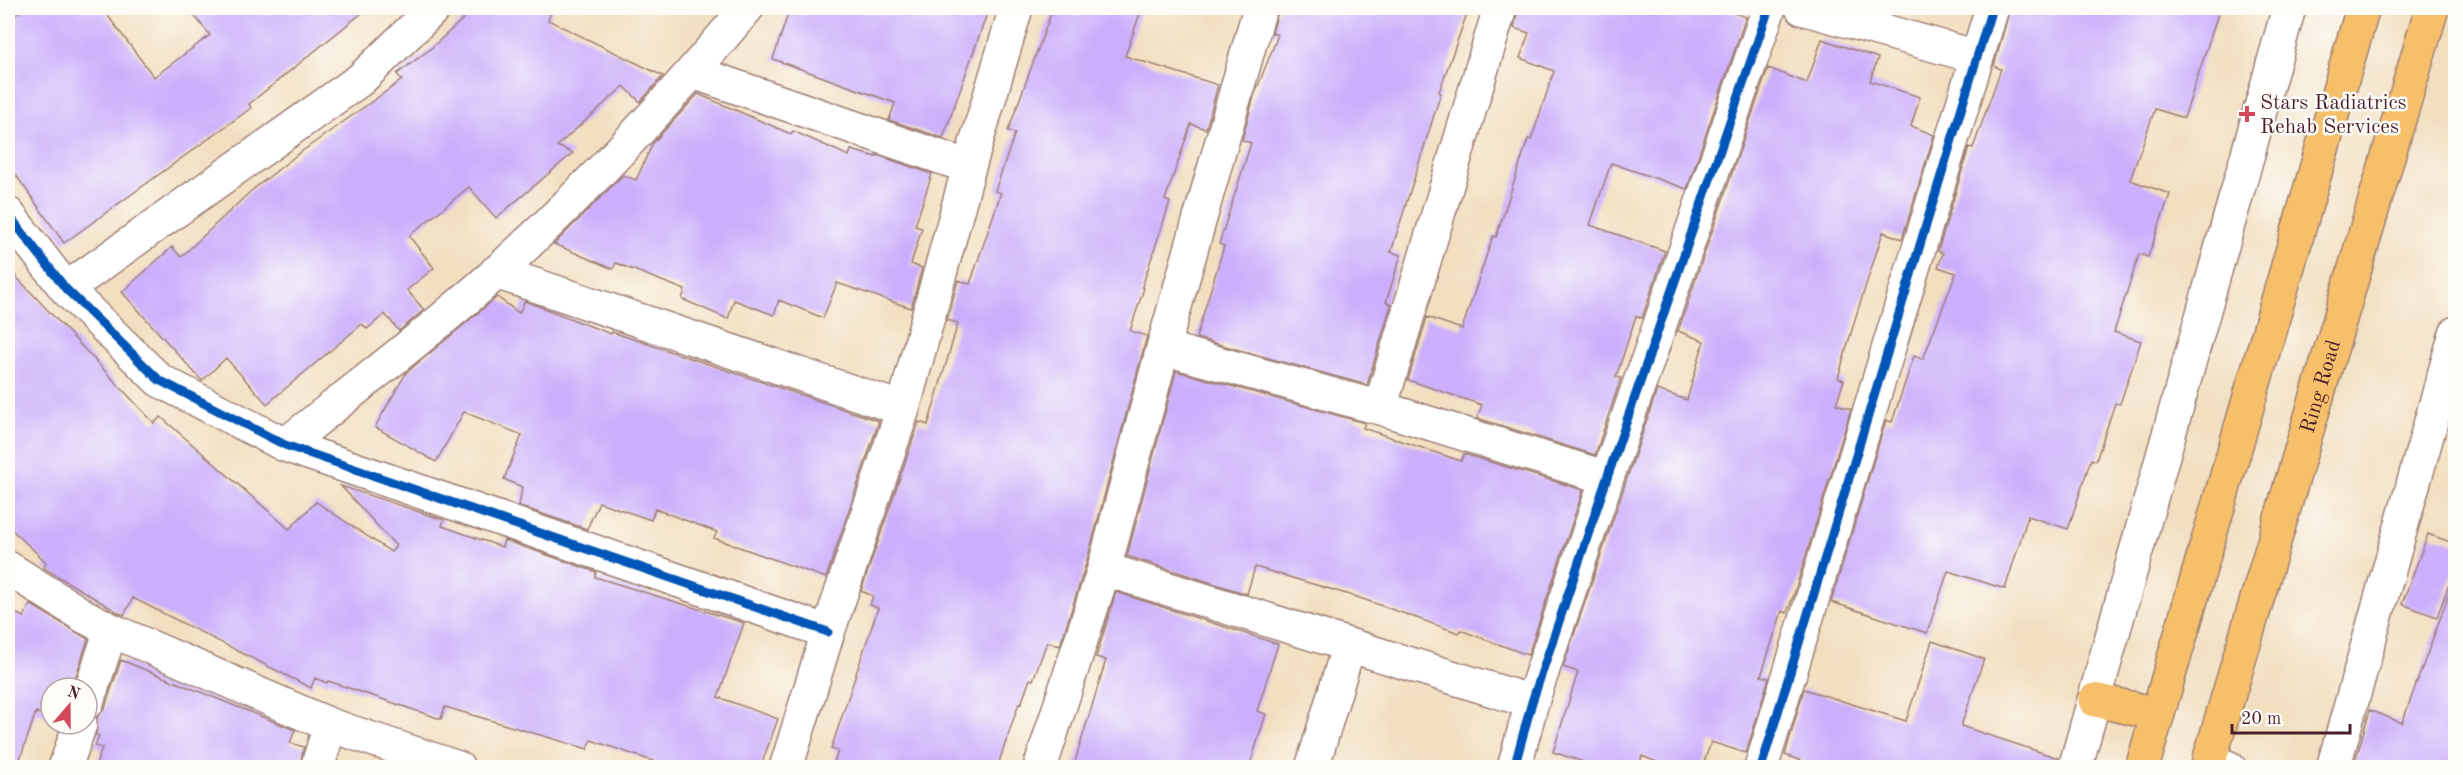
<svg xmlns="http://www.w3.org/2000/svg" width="2463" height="775" font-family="'Old Standard TT',serif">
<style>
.building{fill:#cbaffc}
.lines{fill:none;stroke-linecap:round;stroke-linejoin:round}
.minor-casing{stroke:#9e7f76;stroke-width:36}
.tertiary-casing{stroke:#9e7f76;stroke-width:36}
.trunk-casing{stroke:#9e7f76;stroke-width:36}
.minor{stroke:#fff;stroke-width:33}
.tertiary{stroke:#fff;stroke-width:33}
.trunk{stroke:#f6c06b;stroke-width:33}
.cycleway-casing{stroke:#fdfcf7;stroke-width:13}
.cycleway{stroke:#0057b8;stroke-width:9}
.poi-dot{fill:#d1495b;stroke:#fdfcf7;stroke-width:2}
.labels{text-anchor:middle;stroke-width:5;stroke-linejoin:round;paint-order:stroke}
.poi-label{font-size:21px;fill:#4a1f2b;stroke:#fdfcf7;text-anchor:start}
.street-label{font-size:21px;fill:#4a1f2b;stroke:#fdfcf7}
</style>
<rect width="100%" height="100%" fill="#fdfcf7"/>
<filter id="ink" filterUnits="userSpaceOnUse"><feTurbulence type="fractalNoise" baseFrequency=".0167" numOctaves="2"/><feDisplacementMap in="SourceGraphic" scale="12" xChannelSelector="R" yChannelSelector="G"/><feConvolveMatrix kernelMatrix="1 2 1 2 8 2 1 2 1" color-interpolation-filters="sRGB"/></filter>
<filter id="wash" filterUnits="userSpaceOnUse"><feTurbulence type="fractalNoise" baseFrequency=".008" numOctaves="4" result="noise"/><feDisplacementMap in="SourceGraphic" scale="24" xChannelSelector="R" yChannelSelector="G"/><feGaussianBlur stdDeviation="1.35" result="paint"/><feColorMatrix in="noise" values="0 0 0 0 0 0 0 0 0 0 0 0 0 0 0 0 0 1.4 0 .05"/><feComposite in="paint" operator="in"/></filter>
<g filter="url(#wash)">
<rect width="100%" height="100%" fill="#f2dfc0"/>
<g id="blocks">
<path class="building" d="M 25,8 L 102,8 L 154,77 L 210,35 L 188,8 L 368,8 L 249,104 L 251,108 L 64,243 L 8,164 L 8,20 Z
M 475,8 L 553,8 L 548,20 L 663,76 L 640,102 L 624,86 L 557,146 L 573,153 L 496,218 L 469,187 L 409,236 L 434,268 L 407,290 L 424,310 L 399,331 L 385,314 L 367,329 L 362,324 L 267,404 L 226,358 L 202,381 L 122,292 L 172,247 L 181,257 L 251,191 L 298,154 L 402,80 L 397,74 L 429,50 Z
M 790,8 L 989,8 L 943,138 L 889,120 L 895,103 L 773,59 Z
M 1053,8 L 1142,8 L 1125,56 L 1218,85 L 1206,129 L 1191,124 L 1165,200 L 1170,202 L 1142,287 L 1144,288 L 1130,331 L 1147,336 L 1086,564 L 1060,646 L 1047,642 L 1033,680 L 1030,679 L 1021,704 L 1019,703 L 997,768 L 832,768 L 838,751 L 831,749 L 878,608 L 870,605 L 873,596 L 861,591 L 919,422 L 928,425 L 958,323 L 947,320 L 958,280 L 970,284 L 1001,193 L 995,191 L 1015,133 L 1008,131 Z
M 1279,8 L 1469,8 L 1439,92 L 1441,93 L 1391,252 L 1401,255 L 1386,302 L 1391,305 L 1367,385 L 1196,338 L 1224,246 L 1219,244 L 1251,143 L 1242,140 L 1254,96 L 1278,35 L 1272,33 Z
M 1518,8 L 1719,8 L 1746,17 L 1687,189 L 1611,163 L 1590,225 L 1665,251 L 1642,318 L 1636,316 L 1616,377 L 1621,378 L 1595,455 L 1477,418 L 1482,405 L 1408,380 L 1427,317 L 1462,329 L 1493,236 L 1496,237 L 1528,139 L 1531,140 L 1554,71 L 1520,58 L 1529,33 L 1514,28 Z
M 2010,8 L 2220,8 L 2184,118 L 2155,109 L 2130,180 L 2170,194 L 2148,257 L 2139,254 L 2114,332 L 2141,341 L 2120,404 L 2115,403 L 2096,461 L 2091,459 L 2068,529 L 2028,516 L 2005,589 L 1948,571 L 1927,633 L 1831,602 L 1886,420 L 1892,422 L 1914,356 L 1923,359 L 1956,273 L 1938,267 L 1943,253 L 1938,251 L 1969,147 L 1973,148 L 2001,69 L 1994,66 Z
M 1822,39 L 1878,58 L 1870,81 L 1920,97 L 1911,126 L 1934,135 L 1902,239 L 1883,232 L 1856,316 L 1838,378 L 1844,380 L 1836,404 L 1851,409 L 1795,591 L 1787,613 L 1782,611 L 1761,676 L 1769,678 L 1746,753 L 1711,742 L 1702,768 L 1672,768 L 1642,756 L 1638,768 L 1601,768 L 1553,752 L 1578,672 L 1563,667 L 1657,390 L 1687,400 L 1704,341 L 1678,331 L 1768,68 L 1807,83 Z
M 698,94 L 791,134 L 793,131 L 849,156 L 851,150 L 876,157 L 877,155 L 932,174 L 915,226 L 922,228 L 911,264 L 922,268 L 911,308 L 837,283 L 823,318 L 779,300 L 774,315 L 734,300 L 728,319 L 682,299 L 685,290 L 616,263 L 613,269 L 554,244 L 623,175 L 636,180 L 653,143 Z
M 8,268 L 154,423 L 161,417 L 289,529 L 316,502 L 391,552 L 396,546 L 341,486 L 444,520 L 442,526 L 502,547 L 504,540 L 596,572 L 595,577 L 744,623 L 718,697 L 778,719 L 760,768 L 673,768 L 591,740 L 588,749 L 445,707 L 441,719 L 328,681 L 327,683 L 315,678 L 311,688 L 133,598 L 124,615 L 119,613 L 44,568 L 46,562 L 8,526 Z
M 497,297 L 519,313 L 525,301 L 611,334 L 612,332 L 879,421 L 826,578 L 714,538 L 717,532 L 655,509 L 651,520 L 599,502 L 587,529 L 519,506 L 522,487 L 504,479 L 522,435 L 464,412 L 436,462 L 375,427 L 406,373 Z
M 1176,371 L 1365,423 L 1363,428 L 1461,461 L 1464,454 L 1583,490 L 1528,655 L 1460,630 L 1459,633 L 1357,597 L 1255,567 L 1247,594 L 1127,556 Z
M 2428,534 L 2456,544 L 2456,566 L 2437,617 L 2402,604 Z
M 2452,586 L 2456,586 L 2456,768 L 2353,768 L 2370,710 L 2402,723 Z
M 1116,592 L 1278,644 L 1257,711 L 1266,714 L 1249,768 L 1073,768 L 1106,660 L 1096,657 Z
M 30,604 L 88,639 L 72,688 L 51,688 L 51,718 L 36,712 L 17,768 L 8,768 L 8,610 L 24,617 Z
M 1932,641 L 1984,659 L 1961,726 L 2058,758 L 2057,768 L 1821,768 L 1785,755 L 1804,689 L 1906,721 Z
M 121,660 L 295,730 L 290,743 L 304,747 L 299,768 L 95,768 L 102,748 L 95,746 L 99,736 L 96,735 L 97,717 L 105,708 Z"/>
</g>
</g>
<g filter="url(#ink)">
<use href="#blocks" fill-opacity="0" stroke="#9e7f76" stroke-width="1.5"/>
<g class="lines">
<g class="minor-casing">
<path id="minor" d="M 1802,8 L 1977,57
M 693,72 L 969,167
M 8,214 L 66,289 L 159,380 L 285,445 L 828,632
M 496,272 L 903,409
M 66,289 L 361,79 L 434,8
M 1163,348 L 1380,408 L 1607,478
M 1380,408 L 1500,8
M 285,445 C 356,388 429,333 497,272 C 587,190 669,101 747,8
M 8,568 L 84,616 L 111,630 L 330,725 L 458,768
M 1104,569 L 1532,702
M 87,702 L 111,630
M 2209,760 L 2229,768
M 65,768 L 80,724
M 317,768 L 330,725
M 786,768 L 828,632 L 903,409 L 969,167 L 1016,8
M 1040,768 L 1104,569 L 1163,348 L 1260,8
M 1312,768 L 1349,645
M 1514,768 L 1532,702 L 1607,478 L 1769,8
M 1761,768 L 1992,8"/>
</g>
<g class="tertiary-casing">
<path id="tertiary" d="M 2075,768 L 2289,8
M 2333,768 L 2456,333"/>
</g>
<g class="trunk-casing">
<g id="trunk">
<path d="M 2095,700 L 2158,714"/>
<path d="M 2142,768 L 2363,8"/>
<path id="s1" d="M 2207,768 L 2432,8"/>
</g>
</g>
<use href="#minor" class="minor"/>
<use href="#tertiary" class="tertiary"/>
<use href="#trunk" class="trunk"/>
<g class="cycleway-casing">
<path id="cycleway" d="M 8,214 L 66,289 L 159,380 L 285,445 L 828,632
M 1514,768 L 1532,702 L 1607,478 L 1769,8
M 1761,768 L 1992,8"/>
</g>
<use href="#cycleway" class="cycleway"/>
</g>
</g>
<path class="poi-dot" d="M2244 105h6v6h6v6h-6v6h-6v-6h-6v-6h6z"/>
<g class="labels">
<g class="poi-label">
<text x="2260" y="109">Stars Radiatrics<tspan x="2260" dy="24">Rehab Services</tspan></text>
</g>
<g class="street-label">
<text dy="7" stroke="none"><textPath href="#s1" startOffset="398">Ring Road</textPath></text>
</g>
</g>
<rect width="2463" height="775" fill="none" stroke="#fdfcf7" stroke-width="30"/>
<g transform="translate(69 706) rotate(20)"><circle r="28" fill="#fdfcf7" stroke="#b5a4a5" stroke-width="1.5"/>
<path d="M0-4.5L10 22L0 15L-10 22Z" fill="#d1495b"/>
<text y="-9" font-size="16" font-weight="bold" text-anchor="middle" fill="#4a1f2b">N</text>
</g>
<path d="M2232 724v9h118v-9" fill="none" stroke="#4a1f2b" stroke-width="3"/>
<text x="2241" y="724" font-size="18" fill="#4a1f2b" stroke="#fdfcf7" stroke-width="4.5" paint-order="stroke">20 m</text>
</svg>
